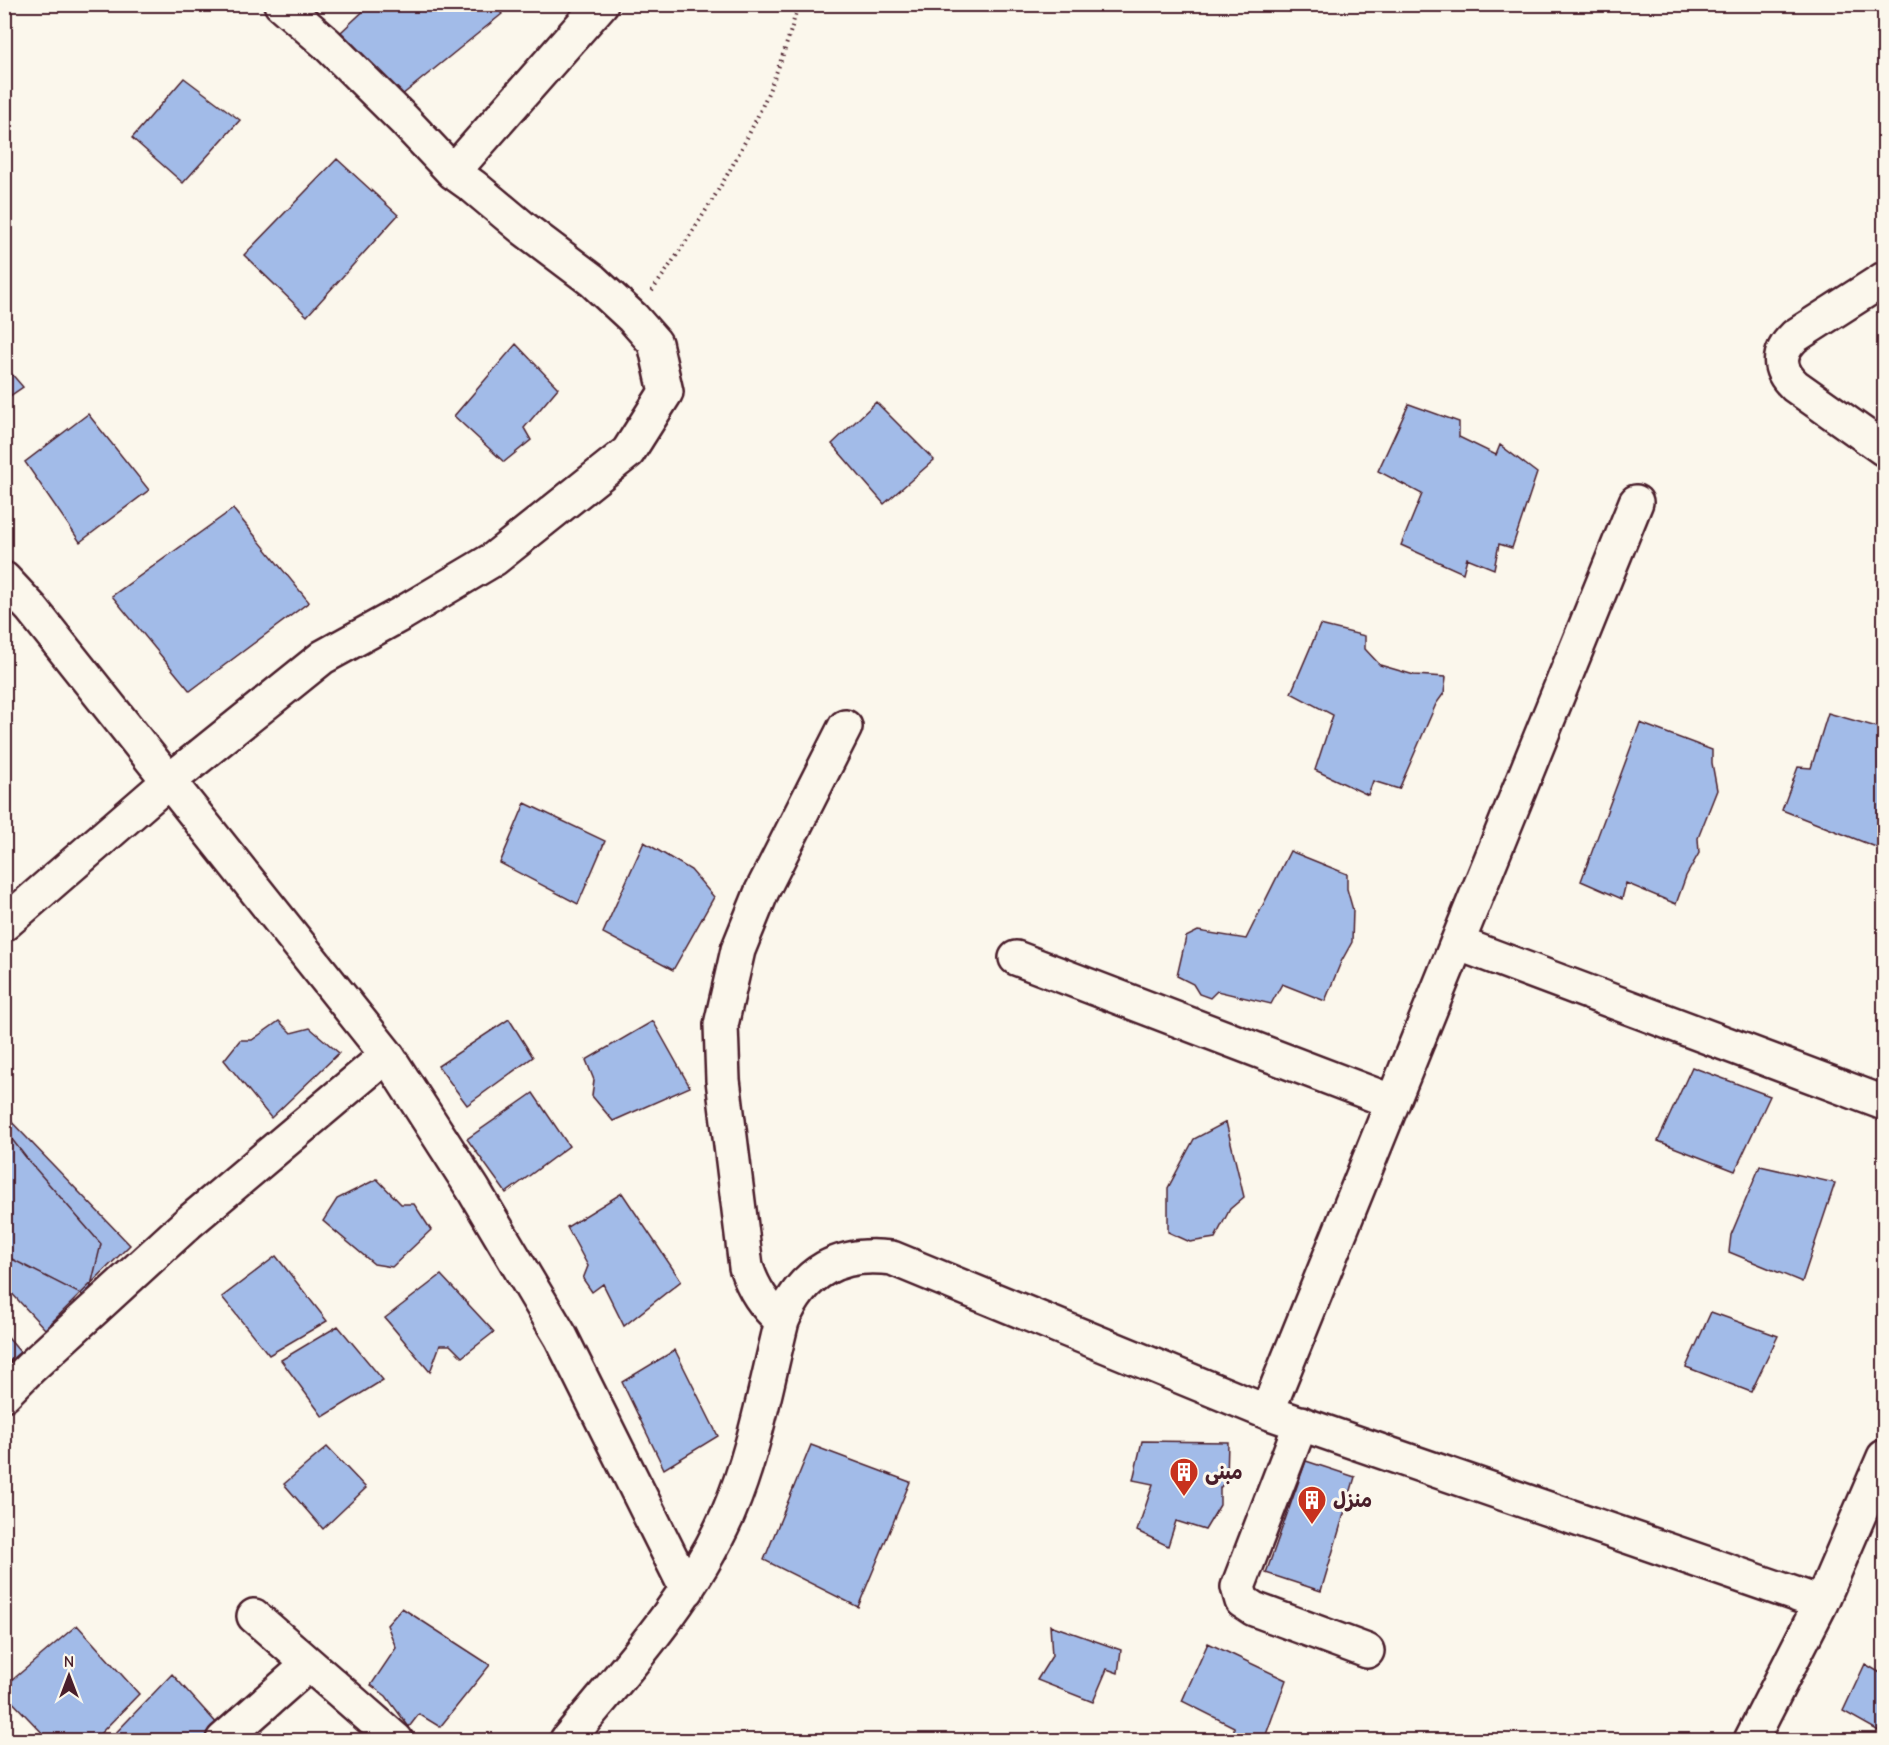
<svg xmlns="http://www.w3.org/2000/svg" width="1889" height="1745" font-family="'Comic Neue','Playpen Sans Arabic',sans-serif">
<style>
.building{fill:#a2bbe8;stroke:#4a1f2b;stroke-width:1.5}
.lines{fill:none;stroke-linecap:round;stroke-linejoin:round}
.minor-casing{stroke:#4a1f2b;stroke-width:38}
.path{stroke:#4a1f2b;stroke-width:4;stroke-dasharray:1.5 4.5;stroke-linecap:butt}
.minor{stroke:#fbf7ec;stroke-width:33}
.labels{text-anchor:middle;stroke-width:6;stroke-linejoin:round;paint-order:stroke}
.poi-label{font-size:20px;font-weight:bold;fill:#4a1f2b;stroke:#fbf7ec;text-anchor:start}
</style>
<rect width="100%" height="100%" fill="#fbf7ec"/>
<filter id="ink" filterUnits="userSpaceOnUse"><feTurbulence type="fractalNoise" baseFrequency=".0167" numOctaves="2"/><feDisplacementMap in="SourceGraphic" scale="12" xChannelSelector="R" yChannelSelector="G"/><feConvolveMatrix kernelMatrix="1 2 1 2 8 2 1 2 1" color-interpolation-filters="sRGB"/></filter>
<g filter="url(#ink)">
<path class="building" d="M 371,4 L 494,4 L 502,14 L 402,95 L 341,32 Z
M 184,78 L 240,120 L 183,183 L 132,138 Z
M 337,159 L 398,215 L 307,316 L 244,255 Z
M 516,344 L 558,388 L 524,428 L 531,440 L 504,462 L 454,416 Z
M 4,365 L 23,387 L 4,400 Z
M 876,402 L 934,460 L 884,504 L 832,444 Z
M 1409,404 L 1459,422 L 1459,437 L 1496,455 L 1500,445 L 1537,473 L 1512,548 L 1499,544 L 1494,569 L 1467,558 L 1463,573 L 1401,545 L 1422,494 L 1378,471 Z
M 88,414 L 149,490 L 80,542 L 25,462 Z
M 233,509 L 309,602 L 190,691 L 112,596 Z
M 1320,625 L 1365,636 L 1365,649 L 1380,665 L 1414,675 L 1446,677 L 1444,693 L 1436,704 L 1399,789 L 1373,781 L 1368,795 L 1315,770 L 1333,715 L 1291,693 Z
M 1828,713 L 1884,729 L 1884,843 L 1881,849 L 1782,810 L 1798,767 L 1811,768 Z
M 1640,723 L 1712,750 L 1712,763 L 1717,790 L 1698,838 L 1699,853 L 1686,876 L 1676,904 L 1626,883 L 1622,899 L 1581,881 Z
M 525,803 L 605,841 L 578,904 L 500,863 Z
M 644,842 L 691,870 L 714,897 L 673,970 L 603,933 Z
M 1290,851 L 1347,874 L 1347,889 L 1353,910 L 1352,942 L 1341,962 L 1325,1001 L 1282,984 L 1271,1004 L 1217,991 L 1210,998 L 1199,994 L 1193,984 L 1177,976 L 1186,937 L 1198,931 L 1246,939 Z
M 509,1019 L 533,1057 L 467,1105 L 438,1066 Z
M 279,1021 L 291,1033 L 310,1028 L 339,1053 L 271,1118 L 224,1060 L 240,1040 L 252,1040 Z
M 653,1021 L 690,1087 L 613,1121 L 592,1096 L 594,1080 L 586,1060 Z
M 1692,1067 L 1770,1096 L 1735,1171 L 1658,1141 Z
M 533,1093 L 569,1146 L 506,1193 L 467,1139 Z
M 4,1114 L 130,1245 L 45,1329 L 4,1285 Z
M 1226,1122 L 1244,1197 L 1230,1209 L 1215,1238 L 1190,1242 L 1168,1232 L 1168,1188 L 1194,1139 Z
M 4,1129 L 28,1160 L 101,1244 L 88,1298 L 4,1255 Z
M 1760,1166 L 1835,1183 L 1802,1282 L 1729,1252 L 1731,1235 Z
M 377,1179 L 401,1204 L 414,1204 L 431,1230 L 392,1267 L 374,1264 L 323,1221 L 337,1199 Z
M 622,1193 L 681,1281 L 624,1326 L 603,1284 L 592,1292 L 583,1279 L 588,1266 L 567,1227 Z
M 276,1256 L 327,1321 L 269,1355 L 222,1297 Z
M 441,1275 L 494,1332 L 462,1357 L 450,1345 L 440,1345 L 430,1372 L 385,1318 Z
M 1711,1312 L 1778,1336 L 1751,1392 L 1686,1367 Z
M 338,1326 L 383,1380 L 323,1417 L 281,1360 Z
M 4,1333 L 20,1352 L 4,1366 Z
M 675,1350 L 718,1436 L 664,1469 L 622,1382 Z
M 1142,1441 L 1228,1442 L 1227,1479 L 1220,1488 L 1220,1505 L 1205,1530 L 1176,1521 L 1168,1546 L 1137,1531 L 1153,1484 L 1133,1480 Z
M 811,1445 L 910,1482 L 858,1607 L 764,1560 Z
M 327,1447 L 366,1488 L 323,1529 L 284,1484 Z
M 1306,1461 L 1355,1477 L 1321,1591 L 1266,1573 Z
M 402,1608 L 490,1665 L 440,1727 L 419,1714 L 409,1727 L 386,1696 L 371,1685 L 396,1648 L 387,1625 Z
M 77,1625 L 139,1694 L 94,1740 L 49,1740 L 4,1693 L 4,1687 Z
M 1050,1625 L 1121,1650 L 1118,1673 L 1107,1669 L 1093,1702 L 1037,1680 L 1052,1656 Z
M 1208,1643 L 1286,1680 L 1264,1740 L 1238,1740 L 1234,1739 L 1234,1727 L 1182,1701 Z
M 1865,1664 L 1884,1675 L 1884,1734 L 1843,1711 Z
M 172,1674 L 220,1727 L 205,1740 L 109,1740 Z"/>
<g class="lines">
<g class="minor-casing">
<path id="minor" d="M 453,172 L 601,4
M 1884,279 L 1795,336 C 1777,353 1777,369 1795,386 L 1884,449
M 4,579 L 31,608 L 387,1055 L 473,1189 L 561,1337 L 687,1590
M 4,924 L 169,781 L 323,657 L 403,613 L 494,559 L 628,452 L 666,392 L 655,343 L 633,318 L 592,280 L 523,228 L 474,187 L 453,172 L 404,120 L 326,43 L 281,4
M 1457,943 L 1884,1103
M 1016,958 L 1393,1102
M 782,1321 C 764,1305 754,1290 746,1267 L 723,1080 L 721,1025 L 738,950 L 762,891 L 845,727
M 4,1394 L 30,1368 L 188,1223 L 387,1055
M 1267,1412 L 1636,502
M 1301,1423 L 1238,1587 L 1242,1601 L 1254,1609 L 1367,1651
M 254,1616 L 396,1740
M 223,1740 L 308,1665
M 567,1740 C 626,1669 690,1600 728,1514 C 754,1454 766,1385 782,1321 C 803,1271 840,1251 892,1258 L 1267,1412 L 1821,1603
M 1751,1740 L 1821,1603 L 1884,1457"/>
</g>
<path class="path" d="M 652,291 C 714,203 772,110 798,4"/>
<use href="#minor" class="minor"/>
</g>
</g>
<defs>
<g id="building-pin" transform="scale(1.5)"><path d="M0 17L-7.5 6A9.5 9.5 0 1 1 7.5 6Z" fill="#c8321e" stroke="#fbf7ec"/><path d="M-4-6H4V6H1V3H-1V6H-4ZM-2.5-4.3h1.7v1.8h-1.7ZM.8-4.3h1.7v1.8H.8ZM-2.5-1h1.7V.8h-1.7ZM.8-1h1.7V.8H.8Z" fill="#fff"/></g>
</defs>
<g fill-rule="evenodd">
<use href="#building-pin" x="1184" y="1472"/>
<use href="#building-pin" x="1312" y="1500"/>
</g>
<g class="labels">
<g class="poi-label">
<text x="1205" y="1479">مبنى</text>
<text x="1333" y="1507">منزل</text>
</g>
</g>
<rect width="1889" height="1745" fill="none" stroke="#fbf7ec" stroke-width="24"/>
<rect x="12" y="12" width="1865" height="1721" fill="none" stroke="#4a1f2b" stroke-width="2" filter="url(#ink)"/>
<g transform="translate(69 1676)" stroke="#fbf7ec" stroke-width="4.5" paint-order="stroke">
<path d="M0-4.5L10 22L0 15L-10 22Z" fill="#4a1f2b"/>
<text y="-9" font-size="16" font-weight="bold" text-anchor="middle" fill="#4a1f2b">N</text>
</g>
</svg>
